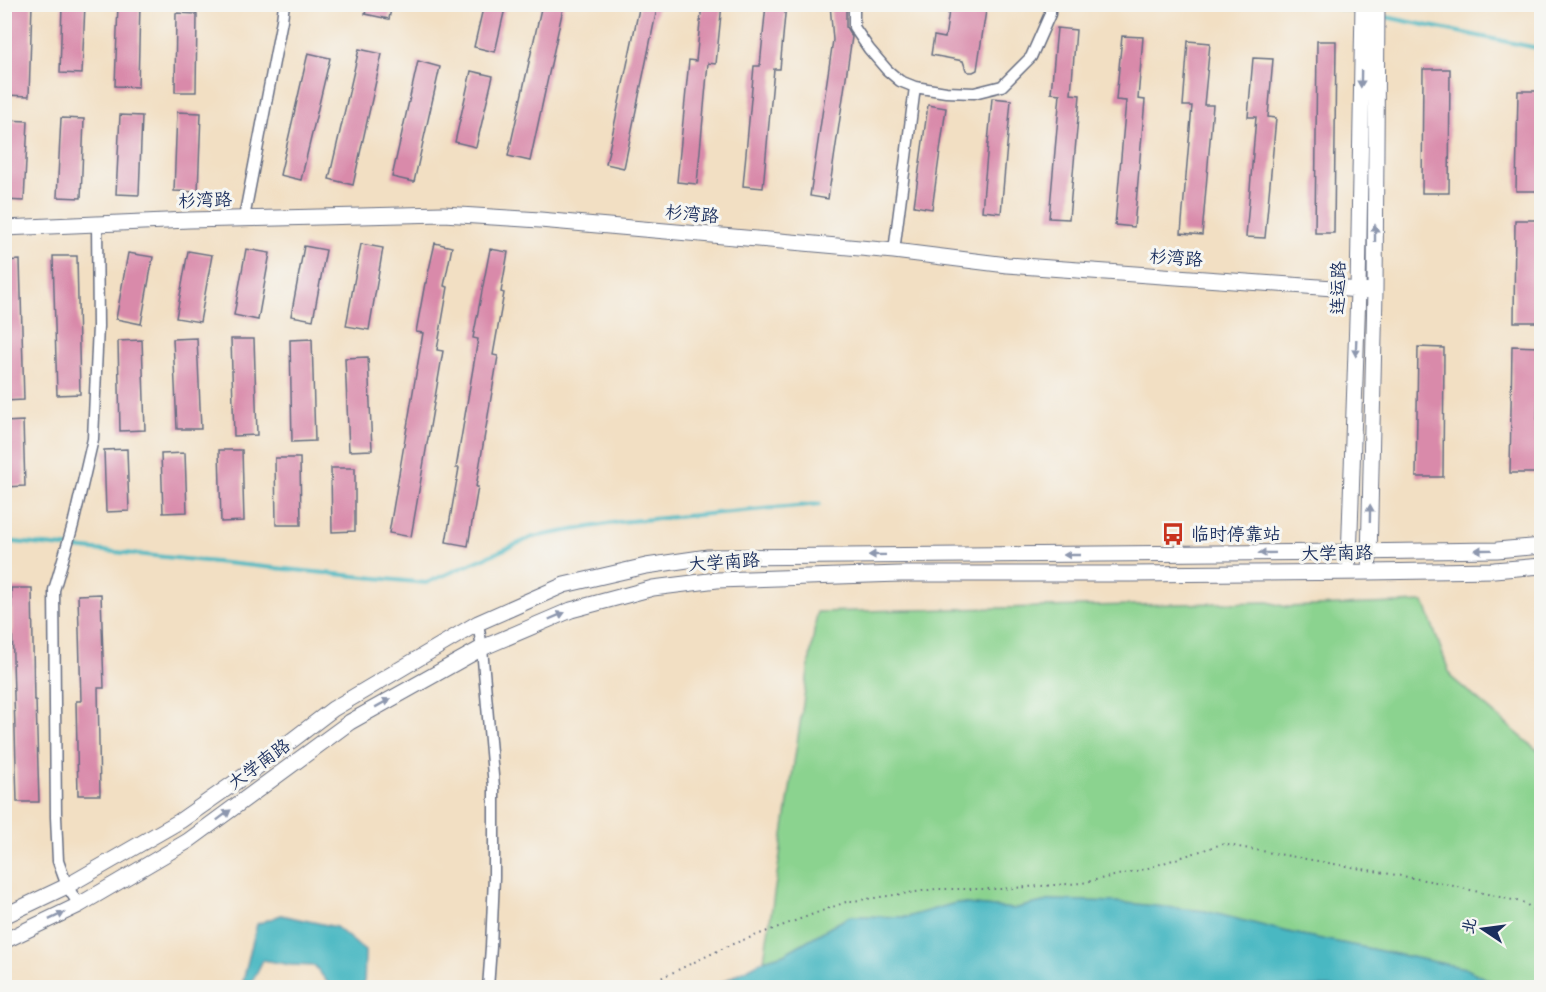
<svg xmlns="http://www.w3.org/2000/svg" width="1546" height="992" font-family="'Balsamiq Sans','LXGW WenKai TC',sans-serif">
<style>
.green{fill:#8bd38f;stroke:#538176;stroke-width:1.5}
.water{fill:#49b8c2;stroke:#327490;stroke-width:1.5}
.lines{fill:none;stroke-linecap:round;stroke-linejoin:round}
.stream{stroke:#49b8c2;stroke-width:4}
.building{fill:#d98aaa}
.street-casing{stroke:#666d81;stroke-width:13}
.secondary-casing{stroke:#666d81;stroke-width:17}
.path{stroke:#666d81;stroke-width:2;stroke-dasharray:1.5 4.5;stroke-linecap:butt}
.street{stroke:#fff;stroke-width:10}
.secondary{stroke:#fff;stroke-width:15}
.oneway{fill:#8d97ae}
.labels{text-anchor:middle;stroke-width:6;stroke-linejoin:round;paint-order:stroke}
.street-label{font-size:18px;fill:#1b2f5e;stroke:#f6f6f2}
.poi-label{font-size:18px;fill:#1b2f5e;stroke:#f6f6f2;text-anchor:start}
</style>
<rect width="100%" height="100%" fill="#f6f6f2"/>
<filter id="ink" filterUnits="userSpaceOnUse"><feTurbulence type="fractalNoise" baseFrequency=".0167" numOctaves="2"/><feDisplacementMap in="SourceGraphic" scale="12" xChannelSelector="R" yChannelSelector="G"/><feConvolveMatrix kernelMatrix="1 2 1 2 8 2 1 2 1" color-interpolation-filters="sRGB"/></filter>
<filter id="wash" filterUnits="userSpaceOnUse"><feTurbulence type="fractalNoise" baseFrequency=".008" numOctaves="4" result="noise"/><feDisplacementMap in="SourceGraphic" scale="24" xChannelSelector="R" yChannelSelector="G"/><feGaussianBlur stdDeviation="1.35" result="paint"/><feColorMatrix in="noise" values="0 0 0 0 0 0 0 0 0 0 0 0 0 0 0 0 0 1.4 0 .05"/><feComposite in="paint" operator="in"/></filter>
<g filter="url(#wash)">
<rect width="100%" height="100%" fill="#f2dfc3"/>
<path class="green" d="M 1268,602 L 1286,607 L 1424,602 L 1451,677 L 1537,750 L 1541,746 L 1541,987 L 1501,987 L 1465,968 L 1292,933 L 1205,911 L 1115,902 L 1052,900 L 1013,909 L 956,903 L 907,917 L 850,916 L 784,954 L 764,960 L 817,612 Z"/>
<path class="water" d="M 1052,900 L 1115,902 L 1205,911 L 1292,933 L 1465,968 L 1501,987 L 713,987 L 764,960 L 784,954 L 850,916 L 907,917 L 956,903 L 1013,909 Z
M 281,915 L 336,927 L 365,951 L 364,987 L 331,987 L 315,966 L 291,965 L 263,960 L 251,984 L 243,981 L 257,924 Z"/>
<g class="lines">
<path class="stream" d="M 1319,4 L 1358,12
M 1381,16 L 1542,49
M 4,541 L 426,583 L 533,537 L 619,522 L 819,504"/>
</g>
<g id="blocks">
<path class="building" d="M 9,4 L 32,4 L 29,96 L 5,95 Z
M 62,4 L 85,4 L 82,74 L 60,73 Z
M 118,4 L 140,4 L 138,87 L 115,86 Z
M 368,4 L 392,4 L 389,19 L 365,14 Z
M 484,4 L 506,4 L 495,52 L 474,47 Z
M 542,4 L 564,4 L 530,161 L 508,156 Z
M 640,4 L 658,4 L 624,168 L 606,164 Z
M 702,4 L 722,4 L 716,64 L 708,63 L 697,184 L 677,182 L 689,60 L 696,61 Z
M 766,4 L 786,4 L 780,69 L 774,69 L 763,188 L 743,186 L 754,66 L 760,66 Z
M 830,4 L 846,4 L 846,27 L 852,37 L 828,199 L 810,196 L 833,40 Z
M 950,4 L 987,4 L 978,63 L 977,70 L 973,72 L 969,72 L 966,70 L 963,61 L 931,55 L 934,36 L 945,38 Z
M 176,13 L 197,14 L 196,92 L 175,92 Z
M 1057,28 L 1076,30 L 1071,94 L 1080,95 L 1069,219 L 1049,218 L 1060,94 L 1051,93 Z
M 1122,36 L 1143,37 L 1138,99 L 1145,100 L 1134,227 L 1115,225 L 1126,101 L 1116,100 Z
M 1188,41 L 1210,43 L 1204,105 L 1213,105 L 1202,235 L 1181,233 L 1192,106 L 1183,106 Z
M 1317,41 L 1336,41 L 1334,233 L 1315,233 Z
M 359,49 L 382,54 L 353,185 L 329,179 Z
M 308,53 L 330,58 L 301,180 L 280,175 Z
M 1253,58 L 1273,59 L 1268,117 L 1276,118 L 1265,238 L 1246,237 L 1256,117 L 1248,117 Z
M 418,61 L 440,67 L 414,182 L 392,177 Z
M 1423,69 L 1450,69 L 1449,193 L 1422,193 Z
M 471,71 L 493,76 L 476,147 L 455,142 Z
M 1518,91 L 1542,91 L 1542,191 L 1516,191 Z
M 992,98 L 1011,100 L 1001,213 L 982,211 Z
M 928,105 L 946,108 L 932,209 L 914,206 Z
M 177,112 L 201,113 L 198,192 L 174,191 Z
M 120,115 L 142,116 L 139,195 L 116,194 Z
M 61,118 L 84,119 L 81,198 L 57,197 Z
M 4,120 L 28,121 L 24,201 L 4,200 Z
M 1515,220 L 1542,220 L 1542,322 L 1514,322 Z
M 435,243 L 452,247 L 444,286 L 448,287 L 437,350 L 443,351 L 411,537 L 389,533 L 423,333 L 416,332 L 425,283 L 426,283 Z
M 361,244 L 383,248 L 369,330 L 346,326 Z
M 304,246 L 326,250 L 313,320 L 291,316 Z
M 246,249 L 270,253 L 258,320 L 234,315 Z
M 490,249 L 508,252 L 501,292 L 504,293 L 493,355 L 498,356 L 476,487 L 478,487 L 468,546 L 446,542 L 459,468 L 456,468 L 478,339 L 473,338 Z
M 188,251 L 212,255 L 200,322 L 176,318 Z
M 128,253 L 153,257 L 141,324 L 116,319 Z
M 53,256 L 77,256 L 80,394 L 57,395 Z
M 20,260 L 24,400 L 4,401 L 4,261 Z
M 197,338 L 201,429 L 177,429 L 173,339 Z
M 231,339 L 254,339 L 257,435 L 234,436 Z
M 312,339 L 315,441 L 292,442 L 290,340 Z
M 142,340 L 145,430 L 120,431 L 118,341 Z
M 1512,346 L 1539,347 L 1536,473 L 1510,473 Z
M 1418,347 L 1444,348 L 1443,477 L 1416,477 Z
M 368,357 L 372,450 L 349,451 L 345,358 Z
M 23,421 L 25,486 L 4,487 L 4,422 Z
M 127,449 L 129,511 L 106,512 L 104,450 Z
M 219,450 L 242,450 L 244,521 L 221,522 Z
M 185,453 L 187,512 L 163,513 L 161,454 Z
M 275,458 L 300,458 L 301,525 L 276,525 Z
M 331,468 L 355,468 L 355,531 L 332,532 Z
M 11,588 L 32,588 L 34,700 L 36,700 L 39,802 L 17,802 Z
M 101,594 L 104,688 L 98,688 L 100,795 L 78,795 L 76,701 L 81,701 L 78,595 Z"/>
</g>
</g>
<g filter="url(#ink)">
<use href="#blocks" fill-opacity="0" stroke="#666d81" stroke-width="1.5"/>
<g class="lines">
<g class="street-casing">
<path id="street" d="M 854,4 L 854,27 L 869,49 L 887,70 L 900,81 L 915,87 L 894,251
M 915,87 L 946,92 L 974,93 L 1002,86 L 1031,57 L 1050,14 L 1050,4
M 244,218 L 282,20 L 284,4
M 478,623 L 482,648 L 494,787 L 494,877 L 491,947 L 488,988
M 79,905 L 67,886 L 58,861 L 56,817 L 54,590 L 73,525 L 93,439 L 98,326 L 97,224"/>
</g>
<g class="secondary-casing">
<path id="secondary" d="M 4,228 L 189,220 L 443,214 L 540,220 L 894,251 L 1007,265 L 1375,291
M 1349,560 L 1358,290 L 1363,4
M 1369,560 L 1375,291 L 1377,4
M 4,916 L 67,886 L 180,821 L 257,767 L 333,709 L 478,623 L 564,585 L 646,566 L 708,557 L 1349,552 L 1497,550 L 1542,546
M 4,941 L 79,905 L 188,841 L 350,722 L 482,648 L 571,610 L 653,588 L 717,580 L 900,574 L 1131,574 L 1369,572 L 1494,570 L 1542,566"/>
</g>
<path class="path" d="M 640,988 L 730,945 L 846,902 L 936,889 L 1000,889 L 1082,883 L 1145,869 L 1222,844 L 1441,883 L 1525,903 L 1542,918"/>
<use href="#street" class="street"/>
<use href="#secondary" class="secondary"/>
</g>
<defs><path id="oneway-solid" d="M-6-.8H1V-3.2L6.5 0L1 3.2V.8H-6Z" transform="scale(1.5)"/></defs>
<g class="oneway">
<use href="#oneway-solid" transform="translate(1361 79) rotate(91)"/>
<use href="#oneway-solid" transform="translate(1375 233) rotate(-90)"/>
<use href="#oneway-solid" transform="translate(1356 348) rotate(92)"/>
<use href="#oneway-solid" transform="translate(1370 513) rotate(-89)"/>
<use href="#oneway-solid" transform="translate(1483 550) rotate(179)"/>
<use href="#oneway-solid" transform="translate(1267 553) rotate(179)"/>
<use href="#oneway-solid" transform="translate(877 555) rotate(179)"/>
<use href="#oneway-solid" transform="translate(1072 555) rotate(180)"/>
<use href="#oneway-solid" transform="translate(557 616) rotate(-23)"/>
<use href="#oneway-solid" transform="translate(383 703) rotate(-29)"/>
<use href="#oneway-solid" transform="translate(224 815) rotate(-37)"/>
<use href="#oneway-solid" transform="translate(57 916) rotate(-25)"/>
</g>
</g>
<defs>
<g id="bus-bare" transform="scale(1.8)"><path d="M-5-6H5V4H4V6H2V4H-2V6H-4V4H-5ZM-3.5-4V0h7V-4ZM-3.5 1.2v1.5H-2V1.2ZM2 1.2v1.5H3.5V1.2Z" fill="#c8321e" stroke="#f6f6f2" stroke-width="2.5" paint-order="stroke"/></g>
</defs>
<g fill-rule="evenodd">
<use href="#bus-bare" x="1173" y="534"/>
</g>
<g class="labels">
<g class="street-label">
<text transform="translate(205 200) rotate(-2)" y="6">杉湾路</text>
<text transform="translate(692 214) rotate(5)" y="6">杉湾路</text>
<text transform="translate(1176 258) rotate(4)" y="6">杉湾路</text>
<text transform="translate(1338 288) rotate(-89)" y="6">连运路</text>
<text transform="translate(1337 553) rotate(-1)" y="6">大学南路</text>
<text transform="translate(724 562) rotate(-4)" y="6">大学南路</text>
<text transform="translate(259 764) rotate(-36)" y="6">大学南路</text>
</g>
<g class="poi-label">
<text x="1191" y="540">临时停靠站</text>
</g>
</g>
<rect width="1546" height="992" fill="none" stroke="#f6f6f2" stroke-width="24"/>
<g transform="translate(1483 929) rotate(283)" stroke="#f6f6f2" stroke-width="4.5" paint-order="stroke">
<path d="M0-4.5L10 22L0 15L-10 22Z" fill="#1b2f5e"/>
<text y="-9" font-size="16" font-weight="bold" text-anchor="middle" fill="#1b2f5e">北</text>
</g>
</svg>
